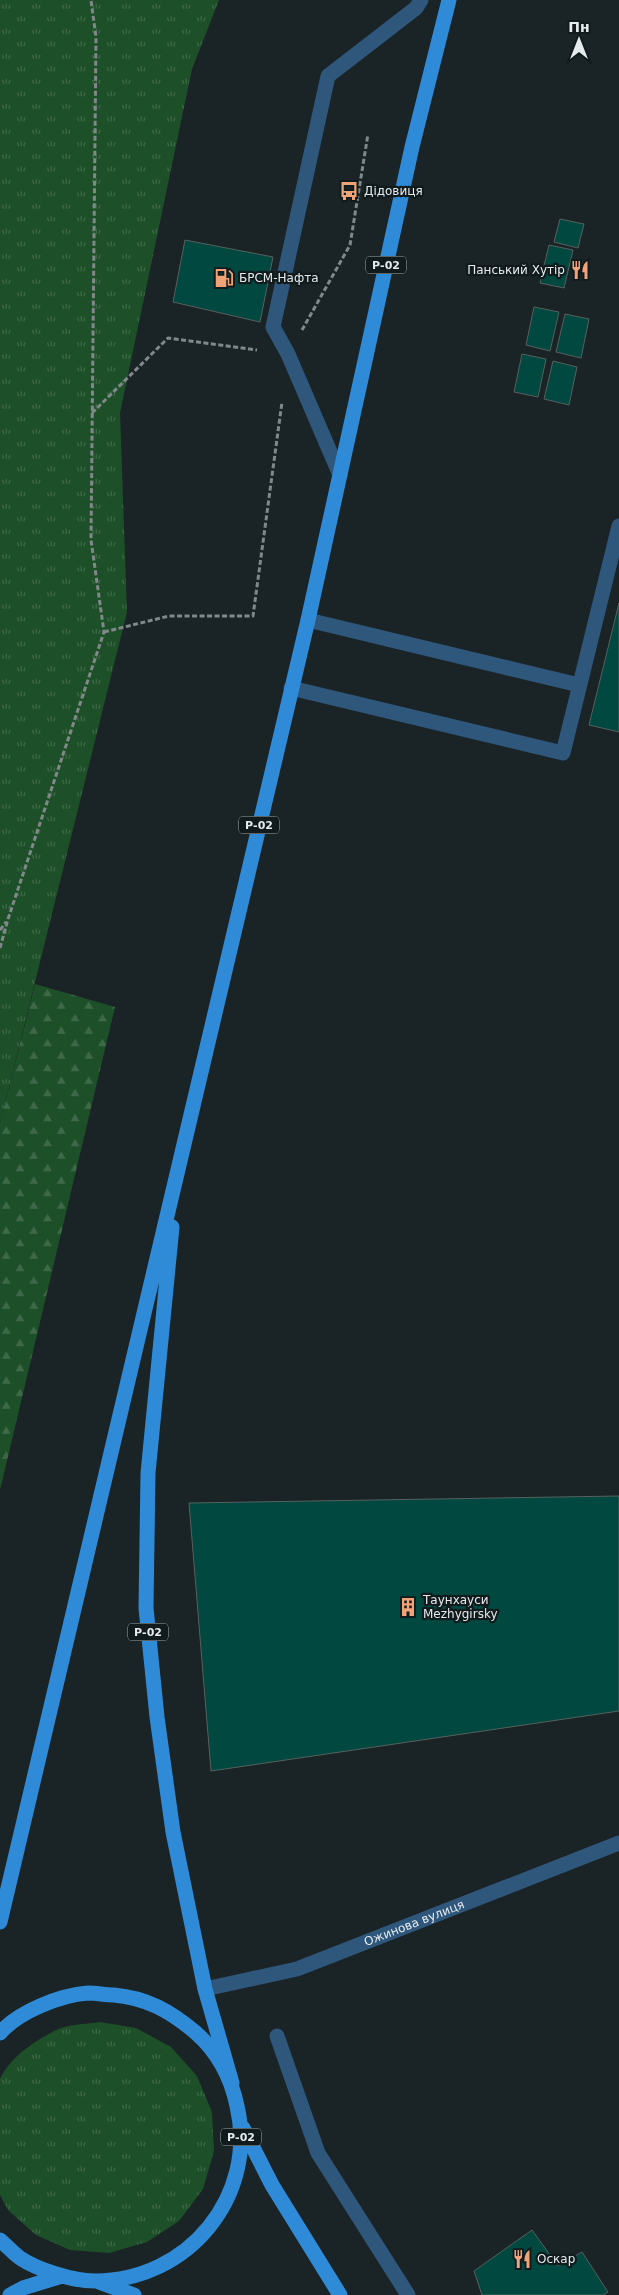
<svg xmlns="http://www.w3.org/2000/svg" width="619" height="2295" font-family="'DejaVu Sans',sans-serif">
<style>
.grass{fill:url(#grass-tufts)}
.forest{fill:url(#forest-firs)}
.building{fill:#014840;stroke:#57615f}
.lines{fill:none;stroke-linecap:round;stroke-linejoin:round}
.path{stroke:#80888a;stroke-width:3;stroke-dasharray:5 2.5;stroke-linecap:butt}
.service{stroke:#2f577c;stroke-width:15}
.minor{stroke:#2f577c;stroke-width:15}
.primary{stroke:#2f8bd7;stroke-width:15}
.labels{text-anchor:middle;stroke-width:4.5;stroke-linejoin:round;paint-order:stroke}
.shield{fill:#111a1c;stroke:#a5acae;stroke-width:1}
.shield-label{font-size:11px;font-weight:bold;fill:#e5ebed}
.poi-label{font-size:12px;fill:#e5ebed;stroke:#111a1c;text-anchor:start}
.street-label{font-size:12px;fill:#e5ebed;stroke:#111a1c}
</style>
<defs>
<pattern id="grass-tufts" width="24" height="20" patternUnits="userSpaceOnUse" patternTransform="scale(1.25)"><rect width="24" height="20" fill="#1d5028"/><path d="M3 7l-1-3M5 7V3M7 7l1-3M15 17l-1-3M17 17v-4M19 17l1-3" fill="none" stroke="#3e6948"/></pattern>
<pattern id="forest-firs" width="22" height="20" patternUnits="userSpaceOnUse" patternTransform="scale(1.25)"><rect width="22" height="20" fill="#1d5028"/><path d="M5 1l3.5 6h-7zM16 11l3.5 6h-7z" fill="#3e6948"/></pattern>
</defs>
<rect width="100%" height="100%" fill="#1a2325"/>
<path class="grass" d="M 0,0 L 219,0 L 192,69 L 120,413 L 127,612 L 0,1123 Z
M 100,2022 L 136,2028 L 171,2047 L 197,2076 L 212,2112 L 214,2151 L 203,2189 L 179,2221 L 147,2242 L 109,2253 L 70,2250 L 36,2235 L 8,2210 L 0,2195 L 0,2079 C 11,2056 38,2038 61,2028 C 73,2024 88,2024 100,2022 Z"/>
<path class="forest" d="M 35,984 L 115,1007 L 0,1490 L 0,1123 Z"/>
<path class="building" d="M 560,219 L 584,224 L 578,248 L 554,242 Z
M 185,240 L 273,257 L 260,322 L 173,302 Z
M 549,245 L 573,250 L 564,288 L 540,283 Z
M 534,307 L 559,312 L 550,351 L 526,345 Z
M 565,314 L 589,319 L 581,358 L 556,352 Z
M 522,354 L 546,359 L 538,397 L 514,392 Z
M 553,361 L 577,367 L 569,405 L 544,399 Z
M 619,603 L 619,732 L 589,725 Z
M 619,1496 L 619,1711 L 211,1771 L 189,1503 Z
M 532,2230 L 558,2266 L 582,2252 L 608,2292 L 603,2295 L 482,2295 L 474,2271 Z"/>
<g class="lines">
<path class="path" d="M 302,330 L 350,245 L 368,134
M 92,413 L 168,338 L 257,350
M 104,632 L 169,616 L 253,616 L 282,402
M 0,930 L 6,922
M 0,948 L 8,919 L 104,632 L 91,540 L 96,37 L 91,0"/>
<path class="service" d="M 340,475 L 288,354 L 273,327 L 328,76 L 416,8 L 421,0
M 308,620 L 579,685
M 291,688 L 563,753 L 619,526
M 277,2036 L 318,2153 L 408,2295"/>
<path class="minor" id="s1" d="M 205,1989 L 297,1969 L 619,1843"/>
<path class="primary" d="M 172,1227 L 148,1473 L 146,1608 L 157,1717 L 173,1832 L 205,1989 L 232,2083
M 0,1922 L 308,620 L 412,147 L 449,0
M 0,2033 C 18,2012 60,1995 88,1993 C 96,1993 106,1995 114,1995 C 147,1998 170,2011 195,2032 C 217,2051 231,2077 237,2106 C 258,2196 188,2281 95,2281 C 73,2281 38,2270 20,2258 C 13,2253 7,2246 0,2240
M 243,2128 L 272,2185 L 340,2295
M 99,2282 L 134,2295
M 10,2295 L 23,2288 L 62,2276"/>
</g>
<defs>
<g id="bus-bare" transform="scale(1.5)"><path d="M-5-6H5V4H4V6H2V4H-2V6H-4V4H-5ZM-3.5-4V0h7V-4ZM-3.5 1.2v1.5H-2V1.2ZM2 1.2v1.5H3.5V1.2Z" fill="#f0a279" stroke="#111a1c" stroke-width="2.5" paint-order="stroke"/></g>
<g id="restaurant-bare" transform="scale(1.5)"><path d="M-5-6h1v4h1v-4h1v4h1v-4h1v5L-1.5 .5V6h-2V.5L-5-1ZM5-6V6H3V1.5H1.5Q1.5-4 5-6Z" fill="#f0a279" stroke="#111a1c" stroke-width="2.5" paint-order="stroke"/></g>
<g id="fuel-bare" transform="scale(1.5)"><path d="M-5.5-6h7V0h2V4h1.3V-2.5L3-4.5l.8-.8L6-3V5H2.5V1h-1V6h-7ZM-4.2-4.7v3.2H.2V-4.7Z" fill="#f0a279" stroke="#111a1c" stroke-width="2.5" paint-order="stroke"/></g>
<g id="building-bare" transform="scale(1.5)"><path d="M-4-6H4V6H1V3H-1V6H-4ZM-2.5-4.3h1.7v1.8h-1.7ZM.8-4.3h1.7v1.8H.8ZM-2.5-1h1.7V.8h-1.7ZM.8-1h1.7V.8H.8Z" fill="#f0a279" stroke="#111a1c" stroke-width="2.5" paint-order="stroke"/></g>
</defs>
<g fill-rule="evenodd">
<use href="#bus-bare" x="349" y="191"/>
<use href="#restaurant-bare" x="580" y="270"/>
<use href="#fuel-bare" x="224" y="278"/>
<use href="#building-bare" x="408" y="1607"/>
<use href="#restaurant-bare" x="522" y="2259"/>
</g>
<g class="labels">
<g class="shield">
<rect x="366" y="256.5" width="40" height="17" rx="4"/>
<rect x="239" y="816.5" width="40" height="17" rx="4"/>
<rect x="128" y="1623.5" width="40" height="17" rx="4"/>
<rect x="221" y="2128.5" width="40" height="17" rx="4"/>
</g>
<g class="shield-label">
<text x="386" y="269">Р-02</text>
<text x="259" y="829">Р-02</text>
<text x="148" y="1636">Р-02</text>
<text x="241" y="2141">Р-02</text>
</g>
<g class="poi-label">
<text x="364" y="195">Дідовиця</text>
<text x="565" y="274" text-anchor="end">Панський Хутір</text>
<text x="239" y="282">БРСМ-Нафта</text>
<text x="423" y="1604">Таунхауси<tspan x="423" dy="14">Mezhygirsky</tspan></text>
<text x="537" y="2263">Оскар</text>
</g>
<g class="street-label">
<text dy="4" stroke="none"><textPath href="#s1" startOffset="220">Ожинова вулиця</textPath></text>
</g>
</g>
<g transform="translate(579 40)" stroke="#111a1c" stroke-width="4" paint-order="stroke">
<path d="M0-4L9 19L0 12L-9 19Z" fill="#e5ebed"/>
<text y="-8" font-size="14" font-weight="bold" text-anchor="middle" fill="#e5ebed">Пн</text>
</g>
</svg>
